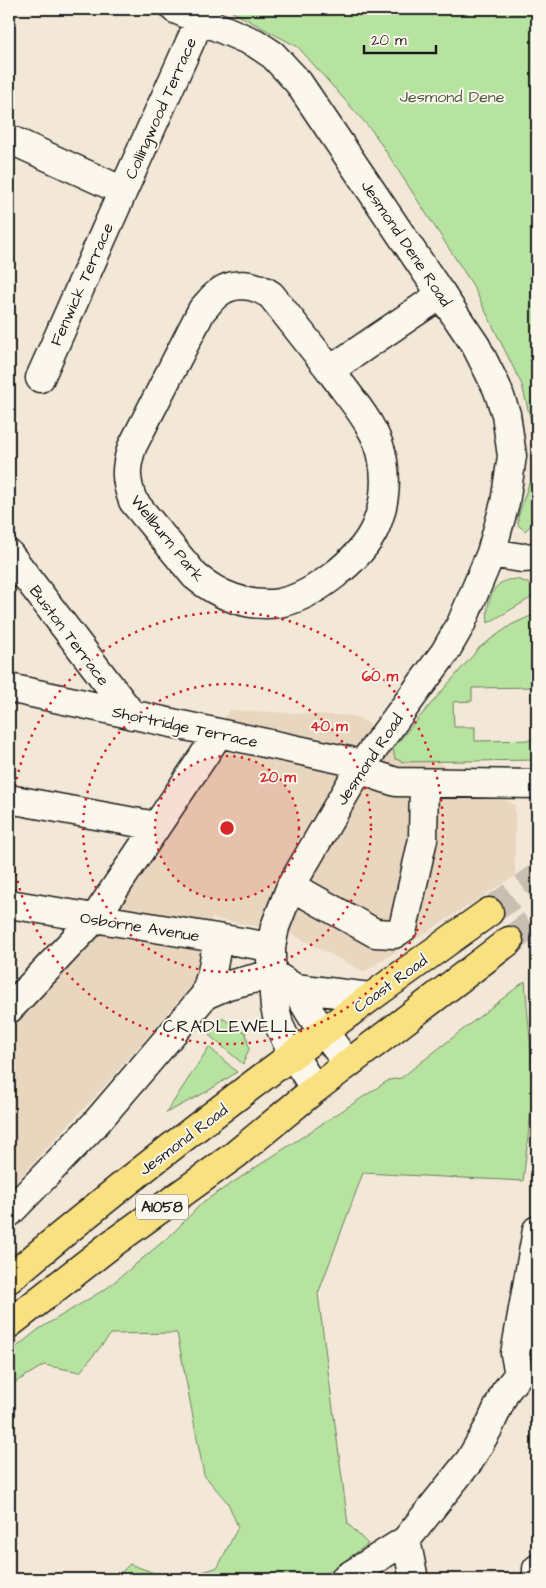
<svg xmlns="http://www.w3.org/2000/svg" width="546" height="1588" font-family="'Architects Daughter',sans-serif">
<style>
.built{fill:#e9d6be}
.green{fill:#b7e3a0;stroke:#6a805e}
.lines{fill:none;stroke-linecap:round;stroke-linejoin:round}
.highway-tunnel{stroke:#c8bfb2;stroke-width:28;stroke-dasharray:28 14;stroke-linecap:butt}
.minor-casing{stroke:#1c1c1c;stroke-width:31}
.highway-casing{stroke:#1c1c1c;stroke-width:31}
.minor{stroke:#fbf7ec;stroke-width:28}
.highway{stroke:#f9e181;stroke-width:28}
.ring{fill:none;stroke:#d62828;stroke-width:2.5;stroke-dasharray:2.5 5}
.labels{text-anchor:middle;stroke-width:4;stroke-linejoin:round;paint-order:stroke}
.shield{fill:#fbf7ec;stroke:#5f5e5a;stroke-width:1}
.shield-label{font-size:15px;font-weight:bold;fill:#1c1c1c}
.park-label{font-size:16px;fill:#4a5844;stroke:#fbf7ec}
.street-label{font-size:16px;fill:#1c1c1c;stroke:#fbf7ec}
.neighbourhood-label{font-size:18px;letter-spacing:1px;fill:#1c1c1c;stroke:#fbf7ec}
.centre{fill:#d62828;stroke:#fbf7ec;stroke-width:2.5}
.ring-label{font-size:15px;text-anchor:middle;font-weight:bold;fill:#d62828;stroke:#fbf7ec;stroke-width:4;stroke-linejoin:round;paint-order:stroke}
</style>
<rect width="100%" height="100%" fill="#f3e8d7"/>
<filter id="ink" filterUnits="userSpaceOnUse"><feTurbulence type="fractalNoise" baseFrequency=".02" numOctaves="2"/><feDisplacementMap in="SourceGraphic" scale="10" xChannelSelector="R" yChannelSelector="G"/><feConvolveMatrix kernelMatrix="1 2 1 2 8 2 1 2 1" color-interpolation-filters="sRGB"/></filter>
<g filter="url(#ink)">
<path class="built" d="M 230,710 L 355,716 L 515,805 L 515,876 L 364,972 L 288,932 L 211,918 L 201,975 L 100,1091 L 9,1189 L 9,994 L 94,905 Z"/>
<path class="green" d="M 227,9 L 537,9 L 537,445 L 522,385 L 472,284 L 374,133 L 298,47 Z
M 529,483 L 537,497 L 537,521 L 532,524 L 525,531 L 518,525 L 518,517 Z
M 517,579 L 528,583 L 536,595 L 488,623 C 486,609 489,587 505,581 C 508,579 513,580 517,579 Z
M 537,613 L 537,687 L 472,688 L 472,701 L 453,702 L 454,727 L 475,727 L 475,741 L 537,740 L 537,760 L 404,762 L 395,759 L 393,748 L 480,647 L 511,625 Z
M 525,981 L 534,1086 L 523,1181 L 363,1173 L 318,1294 L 348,1524 L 368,1544 L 320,1579 L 182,1579 L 218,1567 L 238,1527 L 228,1503 L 204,1475 L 177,1333 L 111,1334 L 80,1372 L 44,1365 L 9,1386 L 9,1353 L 39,1329 L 107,1288 L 172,1234 L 203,1202 L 389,1080 L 401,1078 Z
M 222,1018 L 246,1033 L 249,1049 L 243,1064 L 209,1035 Z
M 209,1047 L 237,1072 L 208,1091 L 166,1113 Z
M 130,1564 L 170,1579 L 114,1579 Z"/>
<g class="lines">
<path class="highway-tunnel" d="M 489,912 L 537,878
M 509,941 L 537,920"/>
<g class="minor-casing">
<path id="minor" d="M 175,9 L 255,43 L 273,55 L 298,82 L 476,346 L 497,388 L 506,414 L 512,456 L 505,503 L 491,553 L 461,624 L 445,652 L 361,766 L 291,886 L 275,927 L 271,947 L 271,960 L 275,1007 L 279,1025 L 293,1055 L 315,1089
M 9,139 L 123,191 L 200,20
M 330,370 L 271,295 C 255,284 232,280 216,295 C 211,299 207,305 202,310 L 132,447 C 125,468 125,480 133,501 L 195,576 C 218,595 248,608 279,603 C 313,597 361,559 375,528 C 384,507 387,483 383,461 C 379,429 349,397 330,370 L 442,294
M 40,378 L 123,191
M 491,553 L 522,558 L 537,557
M 9,554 L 132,715
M 9,688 L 349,761 L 361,766 L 372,774 L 396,782 L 537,784
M 9,799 L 156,826
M 291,886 L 375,933 L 394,934 L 403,928 L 423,839 L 424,783
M 9,904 L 271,947
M 295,988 L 312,1016 L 348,1064
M 205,995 L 228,985 L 273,974 L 295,988 L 370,997
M 9,1009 L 95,918 L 219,733
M 9,1213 L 95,1124 L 205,995 L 212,972 L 218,939
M 406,1540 L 414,1579
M 344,1579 L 406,1540 L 470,1460 L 489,1427 L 505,1392 L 519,1374 L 515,1354 L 537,1230
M 537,1579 L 537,1569"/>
</g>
<g class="highway-casing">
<path id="highway" d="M 9,1279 C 162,1149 325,1029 489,912
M 9,1324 L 113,1243 L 235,1155 L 315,1089 L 509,941"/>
</g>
<use href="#minor" class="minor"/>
<use href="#highway" class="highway"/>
</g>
</g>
<circle cx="227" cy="828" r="72" fill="#d62828" fill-opacity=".12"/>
<g class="ring">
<circle cx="227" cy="828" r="72"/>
<circle cx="227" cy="828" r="144"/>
<circle cx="227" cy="828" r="216"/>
</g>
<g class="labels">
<rect class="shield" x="136" y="1194.5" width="52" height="25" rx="4"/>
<g class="shield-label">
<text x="162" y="1212">A1058</text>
</g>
<g class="park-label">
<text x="452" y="102">Jesmond Dene</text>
</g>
<g class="street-label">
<text transform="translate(160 108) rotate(-66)" y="6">Collingwood Terrace</text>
<text transform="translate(407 243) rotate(56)" y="6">Jesmond Dene Road</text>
<text transform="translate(81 284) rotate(-66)" y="6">Fenwick Terrace</text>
<text transform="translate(168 538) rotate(51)" y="6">Wellburn Park</text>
<text transform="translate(70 635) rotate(53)" y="6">Buston Terrace</text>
<text transform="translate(185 726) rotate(12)" y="6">Shortridge Terrace</text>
<text transform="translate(369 759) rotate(-56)" y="6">Jesmond Road</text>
<text transform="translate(140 926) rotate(9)" y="6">Osborne Avenue</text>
<text transform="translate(390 983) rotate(-36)" y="6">Coast Road</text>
<text transform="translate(183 1139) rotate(-37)" y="6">Jesmond Road</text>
</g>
<g class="neighbourhood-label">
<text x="230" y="1032">CRADLEWELL</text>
</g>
</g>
<circle cx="227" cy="828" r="8" class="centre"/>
<g class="ring-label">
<text x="380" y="681">60 m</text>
<text x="329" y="731">40 m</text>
<text x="278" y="782">20 m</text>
</g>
<rect width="546" height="1588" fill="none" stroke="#fbf7ec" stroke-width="30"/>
<rect x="15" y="15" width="516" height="1558" fill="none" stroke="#1c1c1c" stroke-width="2" filter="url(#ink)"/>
<path d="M364 45v8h72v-8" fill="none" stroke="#1c1c1c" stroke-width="2.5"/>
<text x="371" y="45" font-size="15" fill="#1c1c1c" stroke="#fbf7ec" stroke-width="4" paint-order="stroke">20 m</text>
</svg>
